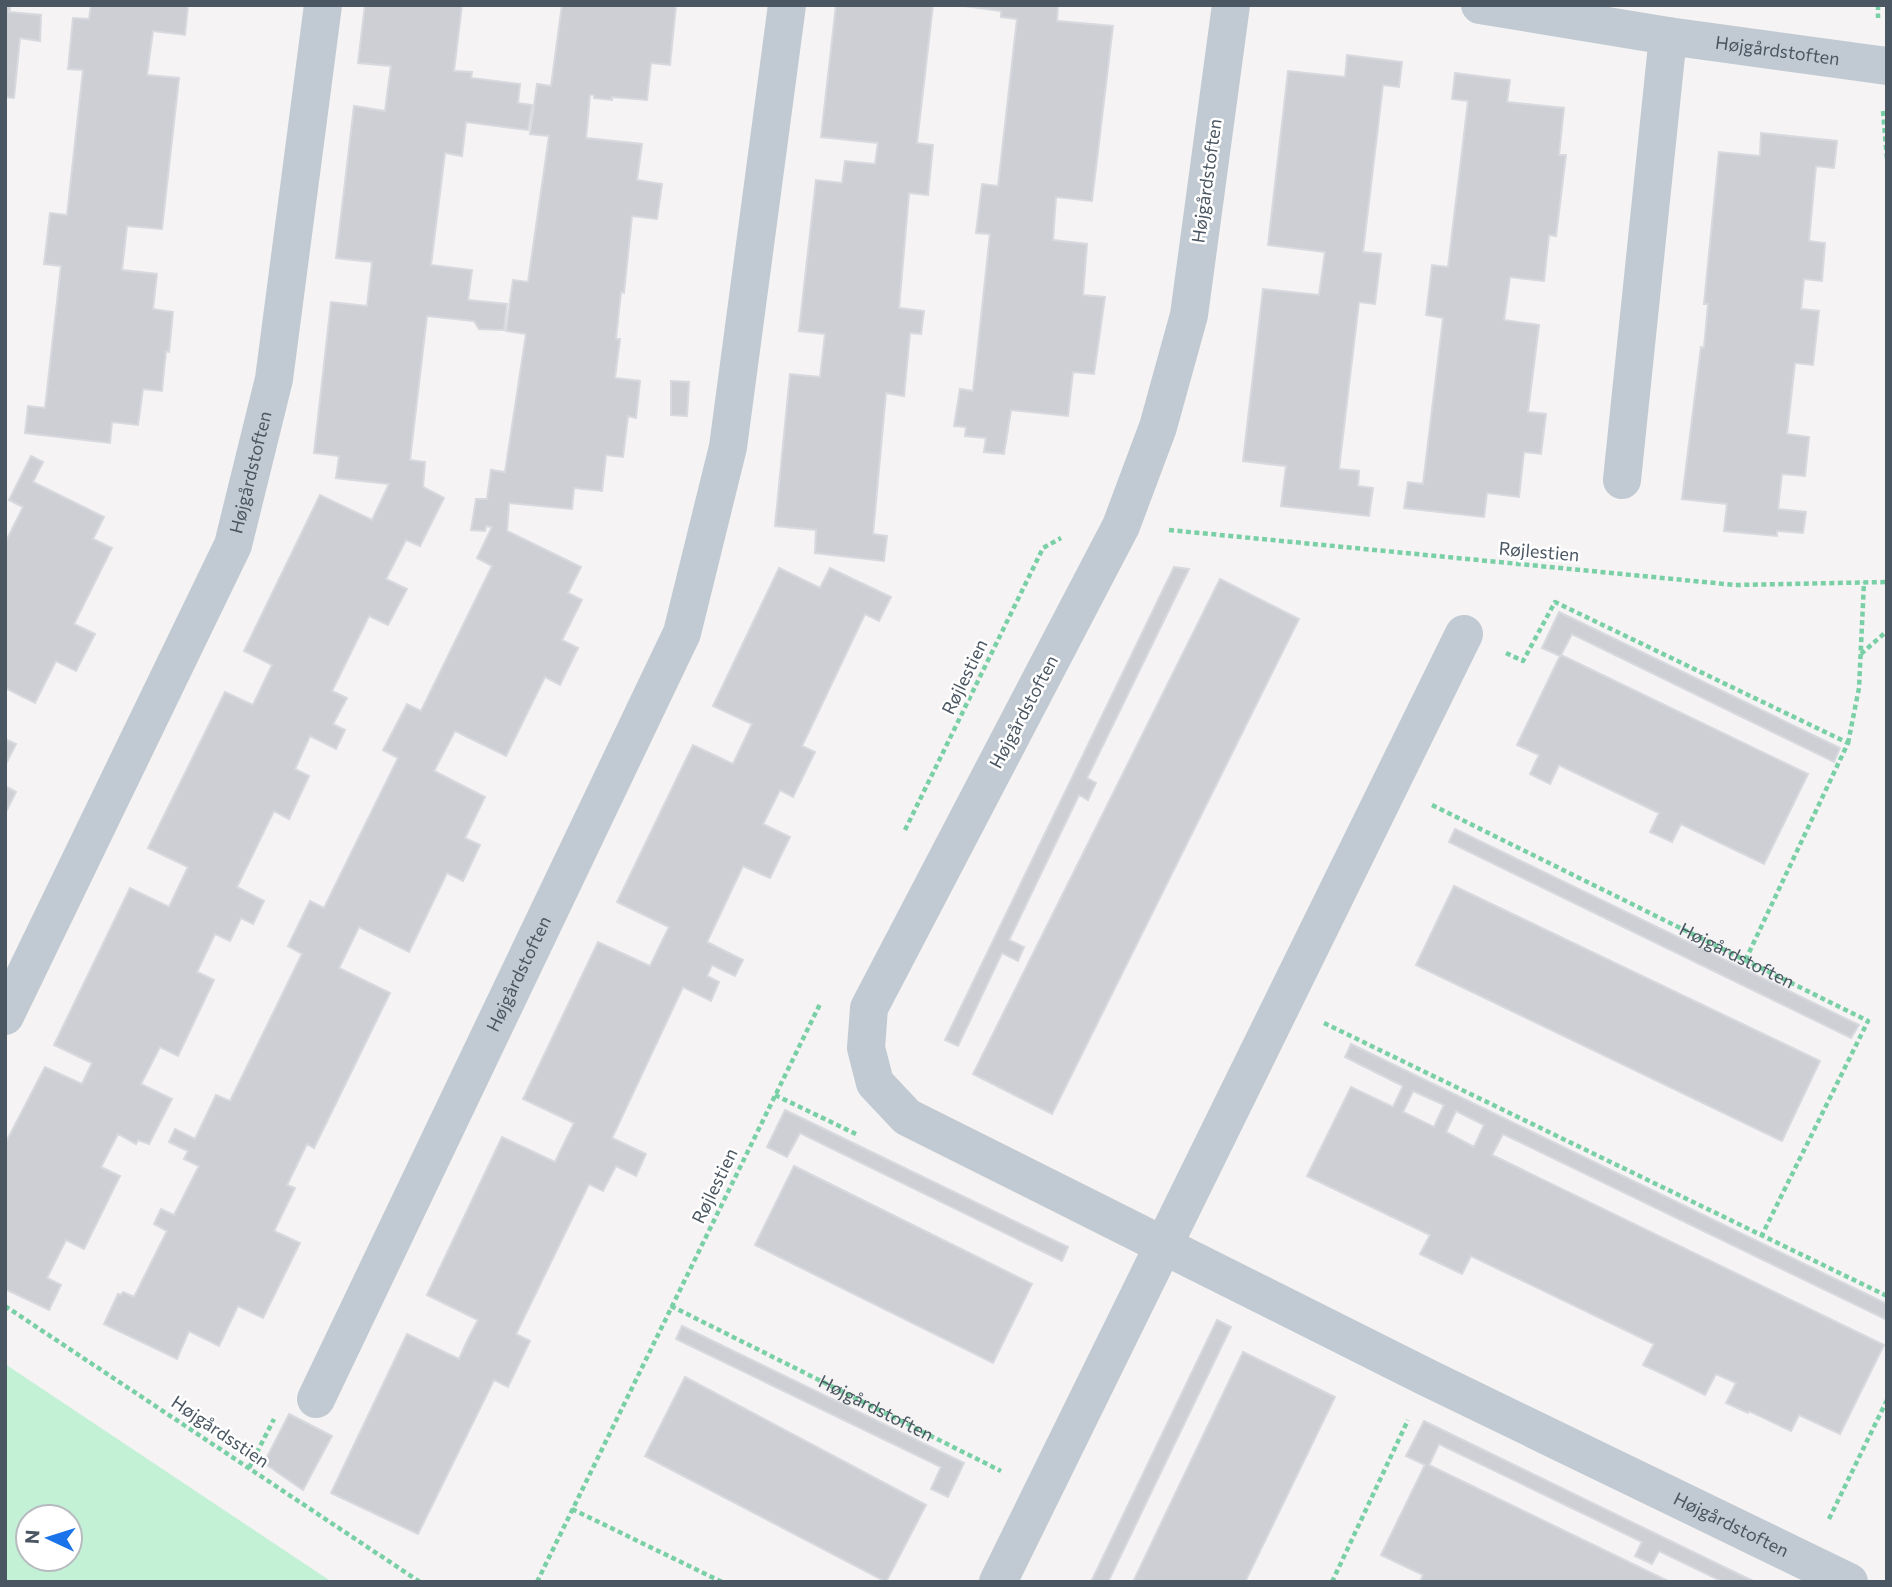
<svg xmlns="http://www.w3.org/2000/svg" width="1892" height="1587" font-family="Commissioner,sans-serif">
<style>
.green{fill:#c3f1d5;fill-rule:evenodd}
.building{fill:#cdcfd5;stroke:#d7d9de;stroke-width:2;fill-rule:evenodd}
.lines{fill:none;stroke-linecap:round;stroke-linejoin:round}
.path{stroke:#7ad0a6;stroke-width:4.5;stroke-dasharray:5 3.5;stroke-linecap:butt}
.minor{stroke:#c1cad2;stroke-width:38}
.labels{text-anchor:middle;stroke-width:5;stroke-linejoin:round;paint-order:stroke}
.street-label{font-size:18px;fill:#4a5661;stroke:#fff}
</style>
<rect width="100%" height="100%" fill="#f5f3f3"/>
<path class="green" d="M 5,1364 L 332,1582 L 5,1582 ZM 28,1517 L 70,1517 L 70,1559 L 28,1559 Z"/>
<path class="building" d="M 91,5 L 188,5 L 185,35 L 153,31 L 147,75 L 179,78 L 162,229 L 127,226 L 122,270 L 157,274 L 153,309 L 173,312 L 169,352 L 166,351 L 162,391 L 143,389 L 138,425 L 112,422 L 110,443 L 25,433 L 28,406 L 45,408 L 61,266 L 44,264 L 50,213 L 67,215 L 83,70 L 68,69 L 73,18 L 89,19 Z
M 365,5 L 462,5 L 454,71 L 472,72 L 471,78 L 520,84 L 518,103 L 532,105 L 528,130 L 466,122 L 462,156 L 445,153 L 431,265 L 472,270 L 468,300 L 507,304 L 504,330 L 479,329 L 474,321 L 427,316 L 410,460 L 425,462 L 423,487 L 444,498 L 420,546 L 406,540 L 386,579 L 407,589 L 388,625 L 369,616 L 332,691 L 347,698 L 333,724 L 345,730 L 336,749 L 310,736 L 295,769 L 309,776 L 289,819 L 274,811 L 237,887 L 264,901 L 253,924 L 241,918 L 230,941 L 215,934 L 197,972 L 214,980 L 178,1056 L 160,1047 L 141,1084 L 172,1099 L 149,1144 L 138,1140 L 136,1144 L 118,1134 L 101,1167 L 120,1176 L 84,1249 L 66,1240 L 47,1278 L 61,1285 L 49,1310 L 5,1289 L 5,1144 L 45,1067 L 82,1084 L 92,1063 L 54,1045 L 130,888 L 169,907 L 188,867 L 148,848 L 225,692 L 253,705 L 272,665 L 244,651 L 320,495 L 372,520 L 389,484 L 336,478 L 339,456 L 314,453 L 331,302 L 367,306 L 372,262 L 336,258 L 354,106 L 385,111 L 388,87 L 391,66 L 358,63 Z
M 562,5 L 676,5 L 670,65 L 651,63 L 647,100 L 612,97 L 612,100 L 594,98 L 594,95 L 590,95 L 586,138 L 642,144 L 637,180 L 662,184 L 657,219 L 632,216 L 624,293 L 621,292 L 616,339 L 620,339 L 615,378 L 640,381 L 636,418 L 628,416 L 623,457 L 606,455 L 602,491 L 574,488 L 572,509 L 509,503 L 507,531 L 581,567 L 568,593 L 582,600 L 562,640 L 578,648 L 560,685 L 545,677 L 506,756 L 455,731 L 434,771 L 485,797 L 465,838 L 480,845 L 463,881 L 447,873 L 409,952 L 359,927 L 339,968 L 390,993 L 314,1148 L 307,1144 L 287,1185 L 295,1188 L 274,1231 L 300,1243 L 263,1318 L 238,1306 L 219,1346 L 189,1331 L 177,1359 L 104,1324 L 118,1294 L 121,1295 L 123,1292 L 134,1297 L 167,1231 L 154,1224 L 161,1209 L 174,1215 L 199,1166 L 184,1159 L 188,1151 L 169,1142 L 175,1129 L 195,1139 L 216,1095 L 230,1101 L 302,954 L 288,946 L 310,901 L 324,908 L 398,758 L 383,750 L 407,704 L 421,711 L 492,566 L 477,558 L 492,527 L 486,526 L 485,531 L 471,530 L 476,499 L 487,499 L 491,470 L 505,472 L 526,334 L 506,331 L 513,280 L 528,282 L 549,136 L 530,134 L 537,84 L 551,86 Z
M 836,5 L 933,5 L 917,143 L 933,145 L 928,195 L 909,193 L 899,308 L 924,311 L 921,334 L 910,333 L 904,396 L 886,393 L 873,534 L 887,536 L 884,561 L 815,553 L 816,530 L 775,526 L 790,374 L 820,377 L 825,334 L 799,331 L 816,180 L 842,183 L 845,161 L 875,164 L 878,143 L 821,137 Z
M 957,5 L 1058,5 L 1057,21 L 1113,26 L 1092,201 L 1056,197 L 1053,240 L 1087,244 L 1083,295 L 1105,297 L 1094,374 L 1073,372 L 1068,416 L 1011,410 L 1004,454 L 984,452 L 986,438 L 965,436 L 966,427 L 954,426 L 960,389 L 973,391 L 990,234 L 976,233 L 982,184 L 998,186 L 1017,19 L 1001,17 L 1001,11 Z
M 5,7 L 10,8 L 9,12 L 41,15 L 40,41 L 20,38 L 14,98 L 5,97 Z
M 1347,55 L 1402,62 L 1399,87 L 1383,85 L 1363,252 L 1381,254 L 1375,304 L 1359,302 L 1339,469 L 1359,471 L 1358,486 L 1373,488 L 1369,516 L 1281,506 L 1286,466 L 1243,461 L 1263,289 L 1319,295 L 1325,252 L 1268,245 L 1288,71 L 1345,77 Z
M 1455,73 L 1510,80 L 1507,102 L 1564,108 L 1559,155 L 1566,155 L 1556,236 L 1549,235 L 1544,281 L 1510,277 L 1504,320 L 1539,325 L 1528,412 L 1546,414 L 1541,454 L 1524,452 L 1519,497 L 1487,493 L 1484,517 L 1404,508 L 1408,482 L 1423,484 L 1443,318 L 1426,315 L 1432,265 L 1448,267 L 1468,101 L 1452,99 Z
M 1761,133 L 1837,141 L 1834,168 L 1816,166 L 1809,241 L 1825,243 L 1822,281 L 1804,279 L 1801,309 L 1819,311 L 1813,365 L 1795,363 L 1787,434 L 1809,437 L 1805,476 L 1782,474 L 1778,509 L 1806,512 L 1803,533 L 1777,531 L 1777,536 L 1724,531 L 1727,504 L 1682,499 L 1701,347 L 1704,348 L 1708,304 L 1704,304 L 1719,152 L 1760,156 Z
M 671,381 L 689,382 L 687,416 L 671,415 Z
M 31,456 L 43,462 L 33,482 L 104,517 L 93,539 L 112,548 L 74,624 L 95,634 L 76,671 L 56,661 L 35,703 L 5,688 L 5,543 L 23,507 L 9,500 Z
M 1174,567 L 1189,569 L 1087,778 L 1096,783 L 1088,800 L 1079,795 L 1009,940 L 1024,947 L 1018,961 L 1002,953 L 958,1046 L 945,1040 Z
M 779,568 L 820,588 L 830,568 L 891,597 L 879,621 L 865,614 L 802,746 L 815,752 L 793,797 L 780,790 L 763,824 L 790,837 L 770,878 L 743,866 L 707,942 L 743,960 L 735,976 L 712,965 L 707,976 L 719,982 L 711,1001 L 683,987 L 612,1138 L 646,1154 L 636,1176 L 616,1166 L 603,1191 L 589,1184 L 516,1334 L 530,1341 L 508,1387 L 494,1380 L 418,1534 L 331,1493 L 407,1334 L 459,1359 L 468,1339 L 478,1320 L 427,1295 L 502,1137 L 555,1162 L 574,1123 L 523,1099 L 598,942 L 650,966 L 669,927 L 617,902 L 693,745 L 733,764 L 752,724 L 713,706 Z
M 1220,579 L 1299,619 L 1052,1114 L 973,1074 Z
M 1559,612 L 1840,748 L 1834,762 L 1572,634 L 1561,655 L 1808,774 L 1764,864 L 1681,824 L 1672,842 L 1650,832 L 1659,813 L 1559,765 L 1550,784 L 1530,774 L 1539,755 L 1517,745 L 1560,656 L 1542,648 Z
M 5,739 L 16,744 L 5,766 Z
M 5,786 L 16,792 L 5,814 Z
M 1455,829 L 1859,1025 L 1851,1038 L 1449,842 Z
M 1454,886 L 1820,1061 L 1782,1141 L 1416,965 Z
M 1351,1044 L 1887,1304 L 1887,1320 L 1503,1134 L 1492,1155 L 1884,1345 L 1840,1434 L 1799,1415 L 1791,1431 L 1749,1411 L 1748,1413 L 1726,1403 L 1736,1383 L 1716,1374 L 1705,1395 L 1665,1375 L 1643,1365 L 1654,1344 L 1471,1256 L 1462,1274 L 1420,1254 L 1430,1235 L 1307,1176 L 1351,1087 L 1393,1107 L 1403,1086 L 1345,1057 ZM 1413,1091 L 1444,1105 L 1434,1127 L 1403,1112 ZM 1456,1111 L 1484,1125 L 1474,1147 L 1446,1132 Z
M 785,1110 L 1068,1247 L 1062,1261 L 800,1133 L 787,1157 L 767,1147 Z
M 794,1166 L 1032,1284 L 993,1363 L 755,1245 Z
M 1217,1320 L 1231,1327 L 1108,1582 L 1091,1582 Z
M 682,1326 L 964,1463 L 948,1497 L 931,1489 L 941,1467 L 676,1339 Z
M 1243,1352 L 1335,1397 L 1245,1582 L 1133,1582 Z
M 685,1377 L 926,1505 L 886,1582 L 645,1456 Z
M 289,1414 L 332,1436 L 303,1490 L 264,1463 Z
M 1424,1421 L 1755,1582 L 1723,1582 L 1659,1551 L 1652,1564 L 1635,1556 L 1642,1542 L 1439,1444 L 1429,1465 L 1670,1582 L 1420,1582 L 1423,1575 L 1381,1555 L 1425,1465 L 1406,1456 Z"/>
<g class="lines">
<g class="path">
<path d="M 1878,5 L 1878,18"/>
<path d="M 1883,111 L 1887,159"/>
<path d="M 1169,530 L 1735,585 L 1887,582"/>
<path d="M 1506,653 L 1523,661 L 1555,602 L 1848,743 L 1745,961"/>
<path d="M 1861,654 L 1887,631"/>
<path d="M 1848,743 L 1859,688 L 1864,582"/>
<path id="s1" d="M 1432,805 L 1868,1021 L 1762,1235"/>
<path d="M 905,830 L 1043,548 L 1061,538"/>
<path d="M 1324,1023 L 1887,1296"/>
<path d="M 775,1095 L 856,1134"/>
<path d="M 5,1306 L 420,1582"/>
<path id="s2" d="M 671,1306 L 1001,1471"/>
<path d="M 249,1468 L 274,1419"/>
<path d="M 572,1509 L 722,1582"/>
<path d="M 1829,1519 L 1887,1400"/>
<path d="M 537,1582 L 820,1004"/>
<path d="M 1332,1582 L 1408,1420"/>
</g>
<g class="minor">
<path id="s3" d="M 1231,5 L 1189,315 L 1158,427 L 1121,526 L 869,1008 L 866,1048 L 875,1083 L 907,1117 L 1428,1378 L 1849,1582"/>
<path id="s4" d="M 1480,5 L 1668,36 L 1887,66"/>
<path d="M 1622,480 L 1668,36"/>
<path id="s5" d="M 5,1016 L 233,545 L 274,379 L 323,5"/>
<path id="s6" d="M 316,1399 L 682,633 L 728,447 L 787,5"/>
<path d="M 998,1582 L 1464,634"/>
</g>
</g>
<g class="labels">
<g class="street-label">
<text dy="6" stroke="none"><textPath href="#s4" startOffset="301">Højgårdstoften</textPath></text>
<text transform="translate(1207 181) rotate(-82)" y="6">Højgårdstoften</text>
<text dy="6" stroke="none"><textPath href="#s5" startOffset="598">Højgårdstoften</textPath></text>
<text transform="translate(1539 552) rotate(5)" y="6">Røjlestien</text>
<text transform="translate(965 677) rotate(-64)" y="6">Røjlestien</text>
<text transform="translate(1024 712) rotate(-62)" y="6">Højgårdstoften</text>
<text dy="6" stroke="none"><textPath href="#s1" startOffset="340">Højgårdstoften</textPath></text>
<text dy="6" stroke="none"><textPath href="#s6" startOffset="471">Højgårdstoften</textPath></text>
<text transform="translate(715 1186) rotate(-64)" y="6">Røjlestien</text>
<text dy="6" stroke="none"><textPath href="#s2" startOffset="229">Højgårdstoften</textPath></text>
<text transform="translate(220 1432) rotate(34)" y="6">Højgårdsstien</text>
<text dy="6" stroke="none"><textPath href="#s3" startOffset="2121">Højgårdstoften</textPath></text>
</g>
</g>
<rect width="1892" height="1587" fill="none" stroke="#4a5661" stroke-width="14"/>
<g transform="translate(49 1538) rotate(274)"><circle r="33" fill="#ffffff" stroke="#b7bbc0" stroke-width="2"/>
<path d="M0-5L12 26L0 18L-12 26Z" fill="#1a73e8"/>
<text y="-10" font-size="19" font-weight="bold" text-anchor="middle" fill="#4a5661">N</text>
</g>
</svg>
